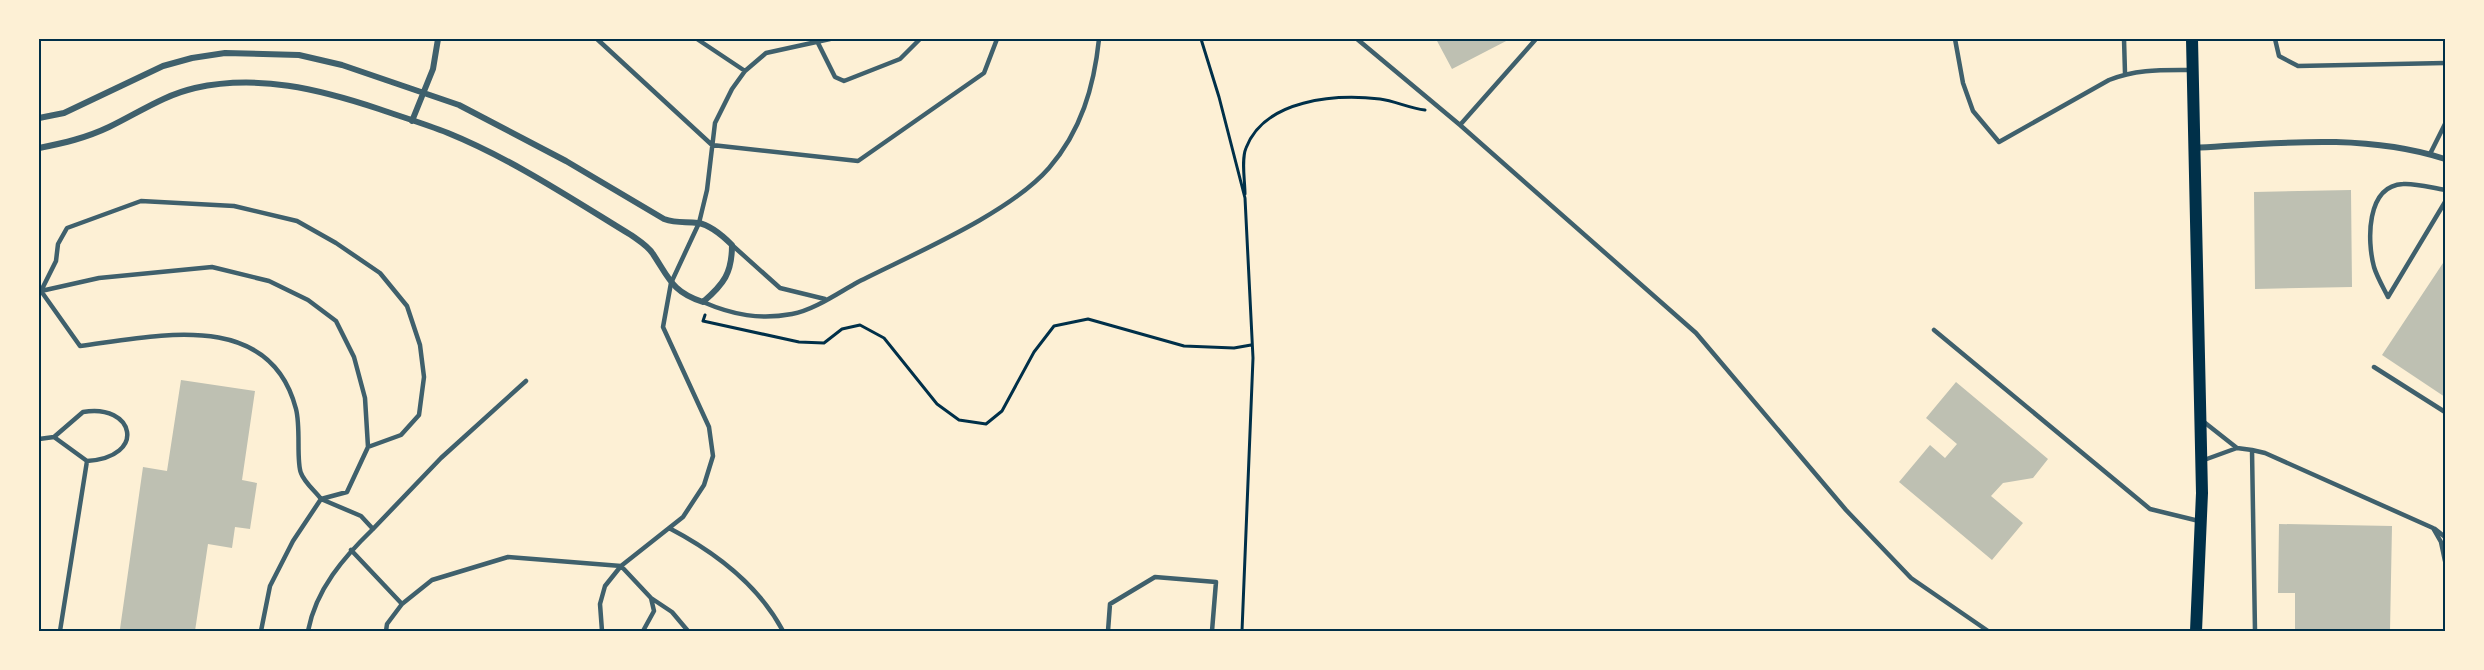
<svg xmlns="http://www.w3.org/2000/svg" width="2484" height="670" font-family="Jost,sans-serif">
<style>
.building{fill:#bec0b2}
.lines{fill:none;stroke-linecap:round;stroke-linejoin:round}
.path{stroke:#003049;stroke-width:3}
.service{stroke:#3f606c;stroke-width:4.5}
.minor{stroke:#3f606c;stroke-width:6}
.secondary{stroke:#003049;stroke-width:12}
.neatline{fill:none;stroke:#003049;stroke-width:2}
</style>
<rect width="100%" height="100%" fill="#fdf0d5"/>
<path class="building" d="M 1436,39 L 1510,39 L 1452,69 Z
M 2351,190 L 2352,287 L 2255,289 L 2254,192 Z
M 2445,260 L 2445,397 L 2382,355 Z
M 181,380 L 255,391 L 242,480 L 257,483 L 250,529 L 235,527 L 232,548 L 208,544 L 195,631 L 120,629 L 143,467 L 167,471 Z
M 1956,382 L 2048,459 L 2033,478 L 2003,483 L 1991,496 L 2023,523 L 1992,560 L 1899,482 L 1930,445 L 1945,458 L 1957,444 L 1926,418 Z
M 2279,524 L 2392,526 L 2390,631 L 2295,631 L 2295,593 L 2278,593 Z"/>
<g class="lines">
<path class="path" d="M 1201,39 L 1219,97 L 1245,198 L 1253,358 L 1242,631
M 1245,194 C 1245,180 1241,160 1246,148 C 1265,99 1335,94 1380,99 C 1395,101 1409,108 1425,110
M 705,315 L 703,321 L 799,342 L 824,343 L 842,329 L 860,325 L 884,338 L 937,404 L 959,420 L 986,424 L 1002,411 L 1034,352 L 1054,326 L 1088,319 L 1184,346 L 1234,348 L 1251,345"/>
<path class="service" d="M 597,39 L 712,145 L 858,161 L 984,73 L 997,39
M 697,39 L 745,71
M 1357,39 L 1460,125 L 1696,333 L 1846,510 L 1911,578 L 1988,631
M 1955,39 L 1963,83 L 1973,111 L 1999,142 L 2109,80 C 2136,69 2161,70 2190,70
M 2124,39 L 2125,73
M 2275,39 L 2279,56 L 2298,66 L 2445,63
M 818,43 L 835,77 L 844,81 L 900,59 L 920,39
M 1460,125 L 1536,39
M 2430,154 L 2445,124
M 2445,190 C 2432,188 2416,183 2403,184 C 2366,186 2367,241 2374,267 C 2377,277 2383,287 2388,297 L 2445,202
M 732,245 L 780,288 L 825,299
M 41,291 L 99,278 L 212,267 L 269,281 L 308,300 L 336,321 L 354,357 L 365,398 L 368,447 L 347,492 L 321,499 L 361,516 L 373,529 L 441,458 L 526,381
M 41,291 L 56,261 L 58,244 L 67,228 L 141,201 L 234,206 L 297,221 L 336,243 L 380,273 L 407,306 L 420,345 L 424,377 L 419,415 L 401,435 L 368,447
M 41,291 L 80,346 C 156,336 270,308 296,409 C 301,428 296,461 301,473 C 304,482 315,491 321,499 L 293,541 L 270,586 L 261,631
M 703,302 C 733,315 760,320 792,314 C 814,310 838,293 858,282 C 913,254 1009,214 1049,168 C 1081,131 1094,87 1099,39
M 1934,330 L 2150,509 L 2199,521
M 2374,367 L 2445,412
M 2204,422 L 2237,448
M 54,437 L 83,412 C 134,403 148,457 87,461
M 39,439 L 54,437 L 87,461 L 60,631
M 2252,450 L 2265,453 L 2433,528 L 2441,542 L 2445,561
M 2204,460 L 2237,448 L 2252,450 L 2255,631
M 669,528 C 715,552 758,584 783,631
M 2435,529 L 2445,537
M 351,550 L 402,604 L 432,580 L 508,557 L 621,566
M 621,566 L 651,598 L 654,611 L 643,631
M 651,598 L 672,612 L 688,631
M 308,631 C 316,589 344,557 373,529
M 386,631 L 387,624 L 402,604
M 602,631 L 600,604 L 605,586 L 621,566 L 683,517 L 704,485 L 713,456 L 709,427 L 663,327 L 671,283 L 699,223 L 707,190 L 715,123 L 732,89 L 745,71 L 766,53 L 830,39
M 1108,631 L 1110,604 L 1155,577 L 1216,582 L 1212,631"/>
<path class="minor" d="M 39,118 L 64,113 L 163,66 L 192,58 L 225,53 L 299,55 L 342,65 L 459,105 L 566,161 L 664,219 C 678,224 686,221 698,223 C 711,225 723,236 732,245 C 732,273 724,284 703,302 C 672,292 669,278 653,254 C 648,246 638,240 631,235 C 572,199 512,159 448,133 C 425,124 402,117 379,109 C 319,89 258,74 195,88 C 164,95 138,113 109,127 C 86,138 64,143 39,148
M 412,121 L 433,69 L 438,39
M 2194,148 C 2278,143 2364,133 2445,159"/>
<path class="secondary" d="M 2192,39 L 2202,493 L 2196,631"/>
</g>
<rect width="2484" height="670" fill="none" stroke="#fdf0d5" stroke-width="81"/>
<rect x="40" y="40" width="2404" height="590" class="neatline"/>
</svg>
